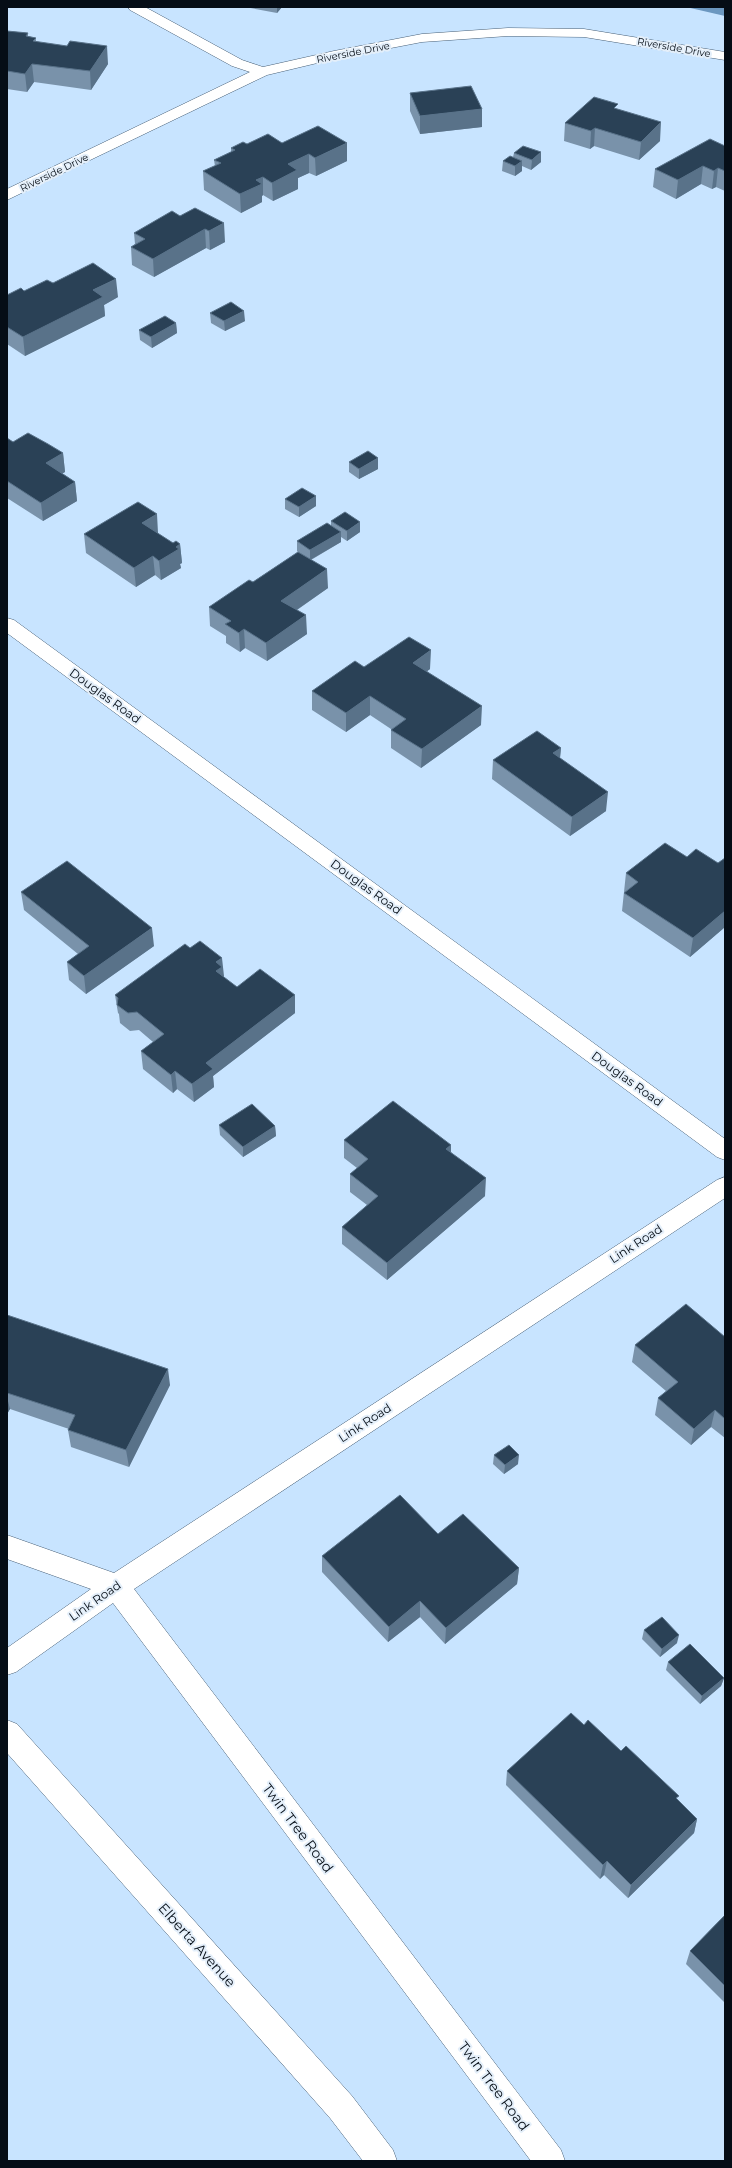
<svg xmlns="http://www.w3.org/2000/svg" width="732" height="2168" font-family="Montserrat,sans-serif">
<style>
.water{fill:#6b97c0}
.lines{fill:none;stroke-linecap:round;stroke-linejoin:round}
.minor-casing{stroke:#486077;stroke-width:1}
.minor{fill:#fff;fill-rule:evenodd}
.wall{fill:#7992aa}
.shaded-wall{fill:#597289}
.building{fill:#2a4156;stroke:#597289}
.labels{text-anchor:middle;stroke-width:4;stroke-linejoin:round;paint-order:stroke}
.far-street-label{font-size:10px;fill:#050d16;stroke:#e4effa}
.street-label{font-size:12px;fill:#050d16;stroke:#e4effa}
.near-street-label{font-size:14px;fill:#050d16;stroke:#e4effa}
</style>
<rect width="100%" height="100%" fill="#c8e4ff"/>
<path class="water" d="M 686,7 L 725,7 L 725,16 Z"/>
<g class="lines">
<g class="minor-casing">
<path id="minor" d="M 128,7 L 145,7 L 242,60 L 263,67 L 334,51 L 422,34 L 508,28 L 584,29 L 725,52 L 725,60 L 584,37 L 508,36 L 422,42 L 334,59 L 267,75 L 7,200 L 7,189 L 250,72 L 232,66 L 130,10 Z
M 7,618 L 14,620 L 725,1139 L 725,1160 L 717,1157 L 7,633 Z
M 725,1177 L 725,1198 L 134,1589 L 561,2150 L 565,2161 L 531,2161 L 113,1603 L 16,1672 L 7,1675 L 7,1648 L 91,1589 L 7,1559 L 7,1535 L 114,1573 L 717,1180 Z
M 7,1720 L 17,1724 L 352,2096 L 393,2150 L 397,2161 L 363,2161 L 330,2118 L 7,1753 Z"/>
</g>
<use href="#minor" class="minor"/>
</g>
<path class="wall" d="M 245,7 L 282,7 L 277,13 Z
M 7,31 L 28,33 L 28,36 L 36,38 L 36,42 L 108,64 L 91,90 L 34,82 L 27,92 L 7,89 Z
M 410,93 L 482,109 L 482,127 L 420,134 L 410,111 Z
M 617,109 L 660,141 L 639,160 L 594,146 L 590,149 L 564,141 L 565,123 Z
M 282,143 L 347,161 L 316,176 L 309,173 L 298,178 L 298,189 L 273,201 L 263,195 L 262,196 L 262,202 L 241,213 L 204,190 L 203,171 L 215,166 L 214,160 L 231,152 L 231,148 L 247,144 Z
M 725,146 L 725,191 L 716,187 L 712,189 L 701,184 L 676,199 L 653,187 L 655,169 Z
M 514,153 L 541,162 L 531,170 L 522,166 L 522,171 L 515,176 L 502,171 L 503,161 L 513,157 Z
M 195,208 L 225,242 L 210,250 L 206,248 L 154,277 L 132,265 L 131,247 L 135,244 L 134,233 L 180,216 Z
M 53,283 L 118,297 L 104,305 L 105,316 L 25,356 L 7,344 L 7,295 L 24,291 Z
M 210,313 L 245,321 L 225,331 L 211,323 Z
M 176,323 L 177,333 L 152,348 L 140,340 L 139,330 Z
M 7,438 L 13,442 L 63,453 L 65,472 L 62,473 L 75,482 L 77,501 L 43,521 L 7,498 Z
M 349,462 L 378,469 L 359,479 L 349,472 Z
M 316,496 L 316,506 L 299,517 L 285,509 L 285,499 Z
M 331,521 L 360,532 L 347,541 L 341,537 L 341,542 L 311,560 L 328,588 L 297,610 L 307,634 L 267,661 L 245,648 L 240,652 L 226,643 L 226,636 L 210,626 L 209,607 L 253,582 L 298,552 L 297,551 L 297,541 L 331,526 Z
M 157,533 L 173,543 L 180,544 L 182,563 L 180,564 L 181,568 L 161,580 L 155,575 L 136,587 L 86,553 L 84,534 L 158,533 Z
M 364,667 L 430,669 L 427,671 L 481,725 L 421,768 L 391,748 L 391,729 L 370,715 L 346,732 L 312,710 L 312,691 Z
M 561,748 L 560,758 L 606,811 L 570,836 L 492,779 L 493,760 Z
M 687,857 L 718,863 L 725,858 L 725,927 L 690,957 L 622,911 L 626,873 Z
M 21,892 L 154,946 L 86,994 L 69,980 L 67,962 L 78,954 L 24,910 Z
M 224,976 L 223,977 L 237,987 L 295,995 L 295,1013 L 213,1076 L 214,1087 L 194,1102 L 177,1089 L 173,1093 L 143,1069 L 141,1051 L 153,1042 L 139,1030 L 130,1031 L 120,1023 L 119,1014 L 118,1013 L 115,995 Z
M 219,1125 L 275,1126 L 276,1136 L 243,1157 L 220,1135 Z
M 344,1140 L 451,1145 L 451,1152 L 485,1196 L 387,1280 L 342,1244 L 342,1227 L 367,1205 L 350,1192 L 350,1174 L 357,1168 L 344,1158 Z
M 7,1315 L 170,1385 L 129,1467 L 71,1447 L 68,1430 L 69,1429 L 10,1409 L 7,1414 Z
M 725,1337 L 725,1438 L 711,1427 L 691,1445 L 655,1415 L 658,1398 L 666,1391 L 632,1362 L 635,1345 Z
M 494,1455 L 518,1464 L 504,1474 L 493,1464 Z
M 438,1534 L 519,1568 L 517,1584 L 445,1644 L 420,1617 L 388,1642 L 322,1572 L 322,1556 Z
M 644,1630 L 677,1643 L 660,1657 L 642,1639 Z
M 668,1662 L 724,1678 L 721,1686 L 700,1704 L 666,1670 Z
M 584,1725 L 621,1751 L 678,1800 L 697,1819 L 694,1833 L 628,1898 L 604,1875 L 600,1879 L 506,1785 L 507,1771 Z
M 725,1915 L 725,2003 L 686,1964 L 690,1951 Z"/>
<path class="shaded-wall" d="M 277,7 L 282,7 L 277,13 Z
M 107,46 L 108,64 L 91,90 L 90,71 Z
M 32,64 L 34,82 L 27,92 L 25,74 Z
M 482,109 L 482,127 L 420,134 L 420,116 Z
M 661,122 L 660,141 L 639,160 L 641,142 Z
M 595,128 L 594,146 L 590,149 L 591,131 Z
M 347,143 L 347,161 L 316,176 L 315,158 Z
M 541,152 L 541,162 L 531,170 L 532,160 Z
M 309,154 L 309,173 L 298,178 L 298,189 L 273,201 L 272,183 L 288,164 Z
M 522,161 L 522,171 L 515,176 L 515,166 Z
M 703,166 L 701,184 L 676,199 L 678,180 Z
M 718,168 L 716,187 L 712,189 L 714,171 Z
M 263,177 L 263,195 L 262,196 L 262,202 L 241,213 L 240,194 L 256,180 Z
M 224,223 L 225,242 L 210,250 L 209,231 Z
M 205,229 L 206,248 L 154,277 L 153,259 Z
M 116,279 L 118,297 L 104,305 L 105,316 L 25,356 L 23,337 L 93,290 Z
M 244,311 L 245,321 L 225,331 L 224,321 Z
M 176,323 L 177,333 L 152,348 L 151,337 Z
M 63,453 L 65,472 L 48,482 L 46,463 Z
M 378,458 L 378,469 L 359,479 L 359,469 Z
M 75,482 L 77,501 L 43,521 L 41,503 Z
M 316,496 L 316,506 L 299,517 L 299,507 Z
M 157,514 L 158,533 L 144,542 L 142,523 Z
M 360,522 L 360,532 L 347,541 L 347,531 Z
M 341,532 L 341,542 L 310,560 L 310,550 Z
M 180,544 L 182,563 L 180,564 L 181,568 L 161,580 L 159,561 Z
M 153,556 L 155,575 L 136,587 L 134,568 Z
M 327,569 L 328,588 L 282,620 L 281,601 Z
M 306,615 L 307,634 L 267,661 L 266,643 Z
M 244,629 L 245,648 L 240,652 L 239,633 Z
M 431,650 L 430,669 L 413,682 L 413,663 Z
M 370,696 L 370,715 L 346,732 L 346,713 Z
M 482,706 L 481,725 L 421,768 L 422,749 Z
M 561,748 L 559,767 L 553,753 Z
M 608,792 L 606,811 L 570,836 L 572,817 Z
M 725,911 L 725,927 L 690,957 L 693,938 Z
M 152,928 L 154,946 L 86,994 L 84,976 Z
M 222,958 L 224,976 L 223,977 L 216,971 L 216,962 Z
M 295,995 L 295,1013 L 213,1076 L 214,1087 L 194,1102 L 192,1084 L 206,1063 Z
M 175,1071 L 177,1089 L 173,1093 L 171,1075 Z
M 275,1126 L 276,1136 L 243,1157 L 243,1147 Z
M 451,1145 L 451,1163 L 446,1149 Z
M 486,1178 L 485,1196 L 387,1280 L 387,1263 Z
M 168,1369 L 170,1385 L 129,1467 L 126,1450 Z
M 7,1397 L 10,1409 L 7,1414 Z
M 715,1410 L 711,1427 L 691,1445 L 694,1429 Z
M 519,1455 L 518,1464 L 504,1474 L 505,1465 Z
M 519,1568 L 517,1584 L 445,1644 L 446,1628 Z
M 420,1601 L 420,1617 L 388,1642 L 389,1627 Z
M 679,1635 L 677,1643 L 660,1657 L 662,1649 Z
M 724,1678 L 721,1686 L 700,1704 L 702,1696 Z
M 697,1819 L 694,1833 L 628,1898 L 631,1885 Z
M 607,1861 L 604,1875 L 600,1879 L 603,1865 Z"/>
<path class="building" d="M 7,31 L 28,33 L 26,36 L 36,38 L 33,41 L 67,46 L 70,41 L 107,46 L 90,71 L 32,64 L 25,74 L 7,71 Z
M 471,86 L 482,109 L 420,116 L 410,93 Z
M 594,97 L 618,104 L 614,108 L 661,122 L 641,142 L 595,128 L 591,131 L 565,123 Z
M 318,126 L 347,143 L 315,158 L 309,154 L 288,164 L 297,170 L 272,183 L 263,177 L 256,180 L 262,184 L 240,194 L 203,171 L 221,163 L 214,160 L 235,150 L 231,148 L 243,142 L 247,144 L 268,134 L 282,143 Z
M 710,139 L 725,146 L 725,171 L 718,168 L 714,171 L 703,166 L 678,180 L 655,169 Z
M 523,146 L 541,152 L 532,160 L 514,153 Z
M 510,156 L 522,161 L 515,166 L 503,161 Z
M 195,208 L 224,223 L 209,231 L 205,229 L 153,259 L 131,247 L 145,239 L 134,233 L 172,211 L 180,216 Z
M 93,263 L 116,279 L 93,290 L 103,297 L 23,337 L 7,327 L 7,295 L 21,288 L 24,291 L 47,280 L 53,283 Z
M 231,302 L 244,311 L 224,321 L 210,313 Z
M 165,316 L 176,323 L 151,337 L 139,330 Z
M 28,433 L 48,444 L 63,453 L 46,463 L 75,482 L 41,503 L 7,481 L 7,438 L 13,442 Z
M 368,451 L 378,458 L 359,469 L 349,462 Z
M 302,488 L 316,496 L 299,507 L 285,499 Z
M 138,502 L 157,514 L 142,523 L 173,543 L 176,541 L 180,544 L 176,547 L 179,549 L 159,561 L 153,556 L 134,568 L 84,534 Z
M 345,512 L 360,522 L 347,531 L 331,521 Z
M 327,523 L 341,532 L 310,550 L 297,541 Z
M 298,552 L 327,569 L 281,601 L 306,615 L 266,643 L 244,629 L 239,633 L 225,624 L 231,621 L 209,607 L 249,580 L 253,582 Z
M 409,637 L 431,650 L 413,663 L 482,706 L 422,749 L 391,730 L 406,719 L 370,696 L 346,713 L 312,691 L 355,661 L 364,667 Z
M 537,731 L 561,748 L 553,753 L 608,792 L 572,817 L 493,760 Z
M 665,843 L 687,857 L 696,849 L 718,863 L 725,858 L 725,911 L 693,938 L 624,893 L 638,882 L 626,873 Z
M 67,861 L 152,928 L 84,976 L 67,962 L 89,946 L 21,892 Z
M 200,941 L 222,958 L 216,962 L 222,967 L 216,971 L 237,987 L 260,969 L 295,995 L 206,1063 L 213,1069 L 192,1084 L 175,1071 L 171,1075 L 141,1051 L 164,1034 L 137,1012 L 128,1013 L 117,1005 L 118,998 L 115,995 L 185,944 L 190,948 Z
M 393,1101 L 451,1145 L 446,1149 L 486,1178 L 387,1263 L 342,1227 L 378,1196 L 350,1174 L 368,1159 L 344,1140 Z
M 252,1104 L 275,1126 L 243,1147 L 219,1125 Z
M 686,1304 L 725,1337 L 725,1419 L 715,1410 L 694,1429 L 658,1398 L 678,1382 L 635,1345 Z
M 7,1315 L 168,1369 L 126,1450 L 68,1430 L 75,1415 L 7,1393 Z
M 509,1445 L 519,1455 L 505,1465 L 494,1455 Z
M 400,1495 L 438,1534 L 463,1514 L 519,1568 L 446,1628 L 420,1601 L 389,1627 L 322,1556 Z
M 662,1617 L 679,1635 L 662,1649 L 644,1630 Z
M 690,1644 L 724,1678 L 702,1696 L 668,1662 Z
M 571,1713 L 584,1725 L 588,1720 L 621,1751 L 626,1746 L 679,1796 L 676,1798 L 697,1819 L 631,1885 L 607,1861 L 603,1865 L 507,1771 Z
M 725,1915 L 725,1986 L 690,1951 Z"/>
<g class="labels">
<g class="far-street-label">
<text transform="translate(674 47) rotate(10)" y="4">Riverside Drive</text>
<text transform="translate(353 52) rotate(-11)" y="4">Riverside Drive</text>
<text transform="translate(54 172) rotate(-26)" y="4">Riverside Drive</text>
</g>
<g class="street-label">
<text transform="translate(105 696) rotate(36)" y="4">Douglas Road</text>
<text transform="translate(366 887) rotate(36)" y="4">Douglas Road</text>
<text transform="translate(627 1079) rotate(36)" y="4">Douglas Road</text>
<text transform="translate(636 1244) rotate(-33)" y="4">Link Road</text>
<text transform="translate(365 1423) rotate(-33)" y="4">Link Road</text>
<text transform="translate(95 1601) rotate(-35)" y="4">Link Road</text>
</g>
<g class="near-street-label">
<text transform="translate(298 1828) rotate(53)" y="5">Twin Tree Road</text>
<text transform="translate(197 1945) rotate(48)" y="5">Elberta Avenue</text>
<text transform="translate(494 2086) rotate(53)" y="5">Twin Tree Road</text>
</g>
</g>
<rect width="732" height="2168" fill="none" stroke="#050d16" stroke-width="16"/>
</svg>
